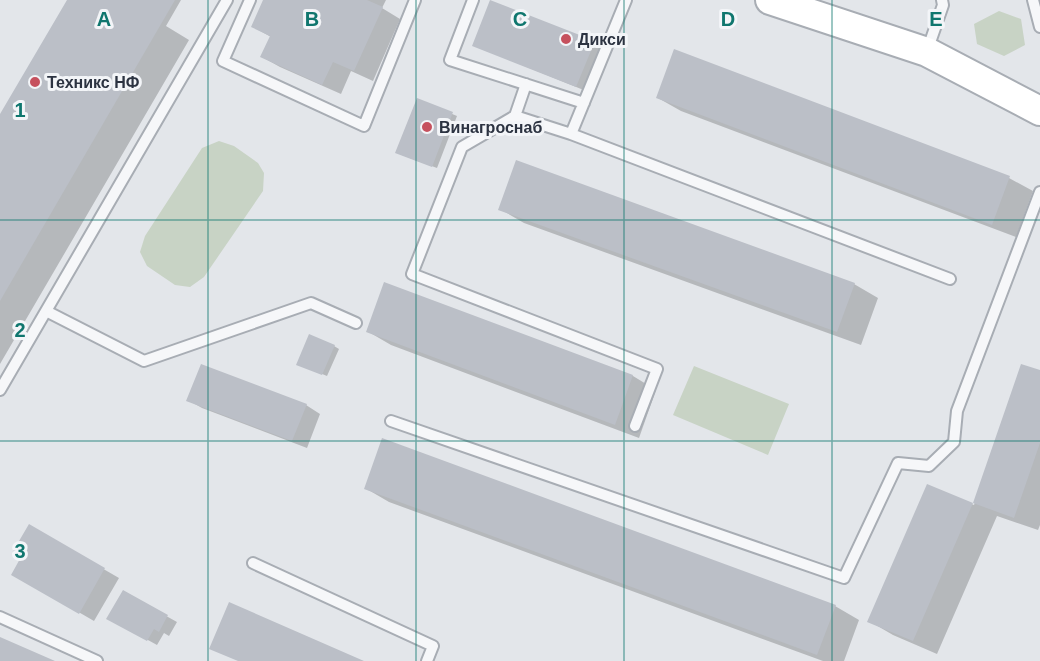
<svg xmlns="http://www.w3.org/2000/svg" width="1040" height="661" font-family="Helvetica,sans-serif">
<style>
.green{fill:#c8d3c5}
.shadow{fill:#0003}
.building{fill:#bbbfc7}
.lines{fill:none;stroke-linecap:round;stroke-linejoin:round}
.lane-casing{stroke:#a8adb4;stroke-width:14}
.secondary-casing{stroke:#a8adb4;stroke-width:32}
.lane{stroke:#f6f7f9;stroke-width:10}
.secondary{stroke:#fff;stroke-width:28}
.grid{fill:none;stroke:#0f766e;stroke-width:1.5;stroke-opacity:0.55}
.poi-dot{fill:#c6515e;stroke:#f3f5f8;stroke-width:2}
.labels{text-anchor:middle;stroke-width:6;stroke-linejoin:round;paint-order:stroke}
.poi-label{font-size:16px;font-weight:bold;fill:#2c3341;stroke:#f3f5f8;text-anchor:start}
.grid-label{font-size:20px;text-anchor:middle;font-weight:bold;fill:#0f766e;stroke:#f3f5f8;stroke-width:6;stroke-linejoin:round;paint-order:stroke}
</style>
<rect width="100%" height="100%" fill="#e3e6ea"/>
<path class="green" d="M 999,11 L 1021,19 L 1025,45 L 1004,56 L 977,44 L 974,24 Z
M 219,141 L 234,146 L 258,163 L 264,173 L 263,191 L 204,277 L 190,287 L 175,285 L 147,266 L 140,252 L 145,236 L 202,148 Z
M 694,366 L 789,404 L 768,455 L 673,415 Z"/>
<path class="shadow" d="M 68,0 L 181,0 L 166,26 L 189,40 L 0,364 L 0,117 Z
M 265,0 L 386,0 L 382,8 L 400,19 L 373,81 L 351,71 L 341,94 L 280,67 L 262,57 L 271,37 L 253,27 Z
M 594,42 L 604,48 L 586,91 L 473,45 Z
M 658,98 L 1009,178 L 1033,191 L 1016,237 L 681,111 Z
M 418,100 L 457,116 L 437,168 L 402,155 Z
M 500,209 L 854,284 L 878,298 L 861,345 L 524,223 Z
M 385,284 L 633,376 L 656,390 L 639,438 L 391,345 L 367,331 Z
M 334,346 L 339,349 L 327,376 L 303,366 Z
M 1022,365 L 1040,372 L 1040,525 L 1038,530 L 997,516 L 937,654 L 893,635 L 869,621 L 928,486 L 974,505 Z
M 188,400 L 306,405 L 320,414 L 307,448 L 202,408 Z
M 365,488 L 835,606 L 859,620 L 844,661 L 823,661 L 389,502 Z
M 29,526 L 119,578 L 94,621 L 13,574 L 23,557 Z
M 123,592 L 177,622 L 169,636 L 164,633 L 157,645 L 108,618 Z"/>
<path class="building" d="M 67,0 L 175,0 L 0,301 L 0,114 Z
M 263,0 L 367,0 L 383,7 L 354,71 L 333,62 L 322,85 L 260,57 L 270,36 L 251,27 Z
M 490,0 L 595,41 L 576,87 L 472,46 Z
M 674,49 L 1010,176 L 992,225 L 656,98 Z
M 417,98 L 453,112 L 432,167 L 395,153 Z
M 516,160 L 855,283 L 837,332 L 498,210 Z
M 384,282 L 633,375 L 615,425 L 366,332 Z
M 309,334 L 335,345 L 322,375 L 296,365 Z
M 201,364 L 307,404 L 292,441 L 186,401 Z
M 1021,364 L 1040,370 L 1040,443 L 1014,518 L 973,503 L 913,641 L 867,622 L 927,484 L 973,503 Z
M 382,438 L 836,605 L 817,655 L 364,489 Z
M 29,524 L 105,568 L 79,614 L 11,575 L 21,557 L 12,553 Z
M 123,590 L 168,615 L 159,632 L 154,629 L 147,641 L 106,619 Z
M 229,602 L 364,661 L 238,661 L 209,649 Z
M 0,637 L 55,661 L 0,661 Z"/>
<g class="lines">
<g class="lane-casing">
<path id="lane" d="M 250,0 L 223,61 L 364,126 L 415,0
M 473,0 L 450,60 L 584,103
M 626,0 L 571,134 L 950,279
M 1033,0 L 1040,27
M 927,51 L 943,5 L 942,0
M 515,116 L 526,84
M 571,134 L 515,116 L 462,147 L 412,274 L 657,369 L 635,426
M 46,311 L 144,361 L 311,303 L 356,323
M 0,390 L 227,0
M 391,421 L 844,578 L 898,463 L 929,466 L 954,442 L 957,411 L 1040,192
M 253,563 L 433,646 L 427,661
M 0,617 L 97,661"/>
</g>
<g class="secondary-casing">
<path id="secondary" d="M 770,0 L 927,52 L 1040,111"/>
</g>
<use href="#lane" class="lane"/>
<use href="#secondary" class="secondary"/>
</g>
<path class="grid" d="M 208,0 L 208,661M 416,0 L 416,661M 624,0 L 624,661M 832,0 L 832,661M 0,220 L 1040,220M 0,441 L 1040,441"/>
<g class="poi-dot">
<circle cx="566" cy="39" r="6"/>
<circle cx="35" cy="82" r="6"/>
<circle cx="427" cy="127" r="6"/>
</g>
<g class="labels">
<g class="poi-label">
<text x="578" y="45">Дикси</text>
<text x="47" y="88">Техникс НФ</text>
<text x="439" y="133">Винагроснаб</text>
</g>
</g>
<g class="grid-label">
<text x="104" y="26">A</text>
<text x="312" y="26">B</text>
<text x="520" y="26">C</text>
<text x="728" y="26">D</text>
<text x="936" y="26">E</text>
<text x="20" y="117">1</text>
<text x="20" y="337">2</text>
<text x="20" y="558">3</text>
</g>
</svg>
